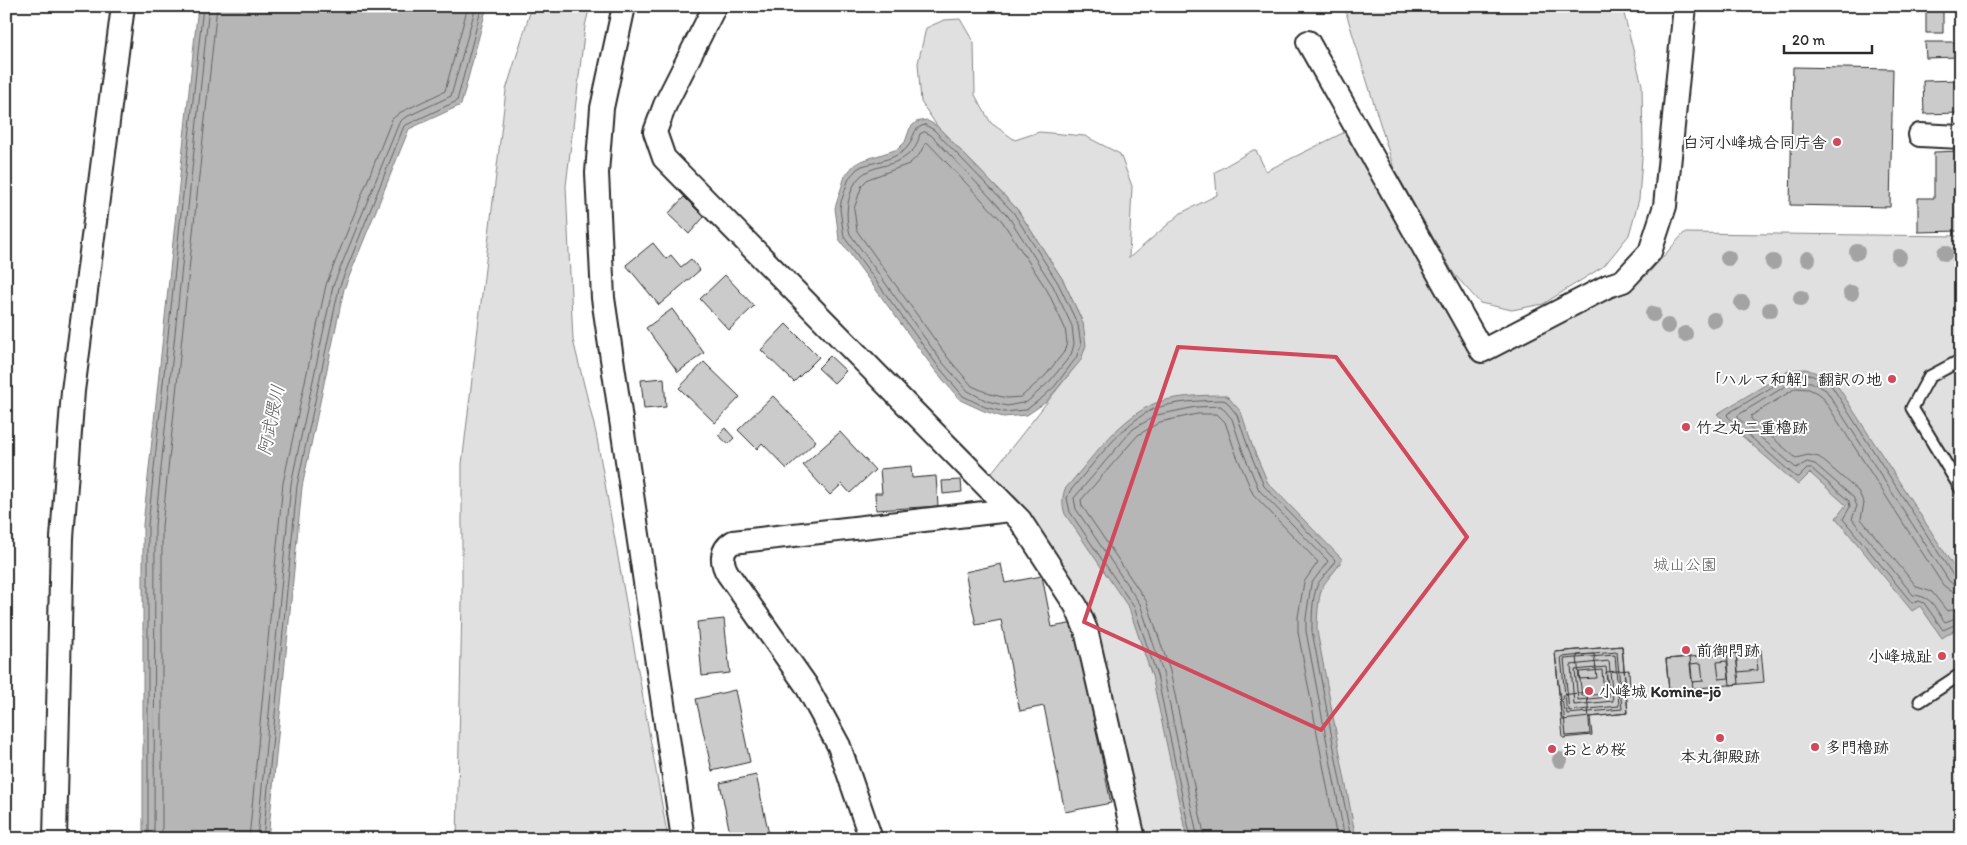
<svg xmlns="http://www.w3.org/2000/svg" width="1967" height="845" font-family="Itim,'Klee One',sans-serif">
<style>
.green{fill:#e0e0e0;stroke:#868686}
.water{fill:#b6b6b6;stroke:#7e7e7e}
.lines{fill:none;stroke-linecap:round;stroke-linejoin:round}
.shore{stroke:#636363;stroke-width:1}
.building{fill:#cbcbcb;stroke:#2b2b2b}
.lane-casing{stroke:#2b2b2b;stroke-width:15}
.street-casing{stroke:#2b2b2b;stroke-width:26}
.lane{stroke:#fff;stroke-width:11}
.street{stroke:#fff;stroke-width:22}
.tree{fill:#a3a3a3}
.marked{fill:none;stroke:#d1495b;stroke-width:4;stroke-linejoin:round}
.poi-dot{fill:#d1495b;stroke:#fff;stroke-width:2}
.labels{text-anchor:middle;stroke-width:4;stroke-linejoin:round;paint-order:stroke}
.poi-label{font-size:16px;font-weight:bold;fill:#2b2b2b;stroke:#fff;text-anchor:start}
.park-label{font-size:16px;fill:#585858;stroke:#fff}
.water-label{font-size:18px;font-style:italic;fill:#5c5c5c;stroke:#fff}
</style>
<rect width="100%" height="100%" fill="#fff"/>
<filter id="ink" filterUnits="userSpaceOnUse"><feTurbulence type="fractalNoise" baseFrequency=".02" numOctaves="2"/><feDisplacementMap in="SourceGraphic" scale="10" xChannelSelector="R" yChannelSelector="G"/><feConvolveMatrix kernelMatrix="1 2 1 2 8 2 1 2 1" color-interpolation-filters="sRGB"/></filter>
<g filter="url(#ink)">
<path class="green" d="M 532,6 L 590,6 L 585,26 L 566,186 L 573,340 L 596,433 L 668,839 L 457,839 L 462,604 L 462,464 L 506,90 Z
M 1344,6 L 1622,6 L 1642,85 L 1643,144 L 1639,199 L 1629,235 L 1604,266 L 1543,304 L 1512,310 L 1480,303 L 1454,274 L 1394,169 Z
M 960,19 L 974,43 L 975,95 L 991,123 L 1015,140 L 1039,132 L 1085,136 L 1120,154 L 1132,186 L 1129,258 L 1181,213 L 1217,195 L 1215,172 L 1253,150 L 1256,150 L 1266,171 L 1353,128 L 1482,361 L 1604,295 L 1646,276 L 1684,233 L 1961,236 L 1961,839 L 1145,839 L 1102,649 L 1085,599 L 1020,508 L 989,476 L 1074,368 L 1083,323 L 1063,280 L 1017,209 L 937,126 L 921,102 L 918,63 L 926,28 L 944,20 Z"/>
<path class="water" d="M 198,6 L 487,6 L 461,105 L 409,129 L 344,289 L 302,487 L 268,839 L 143,839 L 143,525 Z
M 926,120 L 937,126 L 1017,209 L 1063,280 L 1083,323 L 1086,345 L 1081,360 L 1046,402 L 1027,415 L 1003,417 L 984,411 L 960,400 L 934,369 L 839,239 L 835,208 L 845,176 L 854,165 L 861,161 L 898,149 L 905,142 L 910,128 L 916,122 Z
M 1806,369 L 1825,376 L 1835,382 L 1961,578 L 1961,626 L 1942,638 L 1920,606 L 1912,611 L 1836,518 L 1846,505 L 1810,473 L 1798,485 L 1717,414 L 1790,370 Z
M 1224,395 L 1228,397 L 1241,412 L 1253,448 L 1268,483 L 1342,559 C 1337,571 1326,579 1322,588 C 1318,598 1317,620 1317,631 L 1356,839 L 1187,839 L 1152,676 L 1129,608 L 1065,514 C 1062,505 1062,498 1065,489 C 1091,460 1115,423 1151,405 C 1169,396 1203,395 1224,395 Z"/>
<g class="lines">
<path class="shore" d="M 925,125 L 934,130 L 1013,212 L 1058,283 L 1078,325 L 1081,345 L 1076,358 L 1055,386 L 1042,398 L 1026,410 L 1004,412 L 985,407 L 963,396 L 938,366 L 844,237 L 840,209 L 841,202 L 849,178 L 857,169 L 862,166 C 876,162 901,158 909,145 C 915,136 912,128 925,125 Z
M 925,132 L 931,135 L 1008,216 L 1053,286 L 1072,326 L 1074,344 L 1071,355 L 1050,381 L 1027,402 L 1007,406 L 987,401 L 968,391 L 942,362 L 850,234 C 846,219 846,207 851,192 C 862,159 891,173 912,151 C 917,147 918,140 920,134 Z
M 928,143 L 1002,221 L 1047,290 L 1065,328 L 1067,343 L 1064,352 L 1045,376 L 1021,397 L 1007,398 L 990,394 L 972,386 L 948,358 L 857,231 L 854,209 L 862,185 L 868,179 L 909,164 L 919,155 L 925,144 Z
M 1961,579 L 1954,577 L 1831,385 L 1813,376 L 1806,374 L 1792,375 L 1727,414 L 1728,417 L 1796,477 L 1799,477 L 1807,469 L 1812,469 L 1849,501 L 1850,507 L 1843,519 L 1912,603 L 1919,601 L 1924,603 L 1943,630 L 1961,622
M 1961,586 L 1954,585 L 1949,581 L 1826,390 L 1811,382 L 1794,381 L 1738,415 L 1738,418 L 1796,468 L 1807,462 L 1815,464 L 1853,497 L 1857,506 L 1852,519 L 1913,595 C 1934,597 1933,607 1945,622 L 1961,616
M 1961,593 L 1951,591 L 1943,585 L 1821,395 L 1809,389 L 1796,388 L 1751,416 L 1751,419 L 1796,458 L 1808,455 L 1819,457 L 1858,491 L 1864,503 L 1861,519 L 1917,587 L 1932,592 L 1947,611 L 1961,608
M 148,839 L 148,525 L 203,6
M 154,839 L 155,526 L 209,6
M 162,839 L 162,526 L 217,6
M 249,839 L 283,483 L 326,285 L 392,119 L 401,112 L 445,91 L 468,6
M 257,839 L 291,484 L 333,286 L 399,123 L 404,118 L 451,96 L 476,6
M 263,839 L 297,486 L 339,288 L 404,126 L 457,101 L 482,6
M 1191,839 L 1157,675 L 1134,607 L 1070,512 L 1067,498 L 1070,491 C 1092,466 1124,421 1154,409 C 1175,401 1200,401 1222,400 L 1226,401 L 1237,415 L 1249,450 L 1264,486 L 1335,560 C 1332,571 1321,576 1317,586 C 1312,599 1312,617 1312,631 L 1351,839
M 1198,839 L 1163,673 L 1140,604 L 1076,509 L 1074,498 L 1133,429 L 1157,415 L 1196,407 L 1221,406 L 1232,419 L 1243,452 L 1259,490 L 1328,561 L 1311,584 L 1306,618 L 1306,631 L 1345,839
M 1205,839 L 1170,671 L 1147,602 L 1082,506 L 1081,500 L 1138,435 L 1160,422 L 1197,414 L 1217,414 L 1225,422 L 1236,454 L 1253,494 L 1318,562 L 1304,582 L 1298,617 L 1298,632 L 1337,839"/>
</g>
<path class="building" d="M 1926,6 L 1943,6 L 1943,33 L 1926,33 Z
M 1925,42 L 1958,42 L 1958,57 L 1926,58 Z
M 1793,67 L 1893,69 L 1890,207 L 1790,205 Z
M 1959,80 L 1959,113 L 1924,114 L 1923,81 Z
M 1961,151 L 1961,231 L 1918,232 L 1918,198 L 1934,198 L 1934,152 Z
M 684,197 L 704,217 L 689,234 L 668,214 Z
M 653,243 L 666,259 L 671,255 L 681,267 L 691,259 L 700,270 L 659,305 L 626,265 Z
M 725,275 L 754,306 L 729,330 L 700,299 Z
M 672,309 L 704,353 L 678,372 L 646,328 Z
M 786,324 L 819,357 L 794,382 L 761,350 Z
M 830,356 L 846,371 L 834,383 L 818,368 Z
M 704,362 L 740,397 L 715,423 L 679,388 Z
M 664,378 L 666,407 L 644,409 L 641,380 Z
M 773,396 L 816,441 L 787,469 L 762,443 L 757,449 L 738,430 Z
M 725,428 L 734,438 L 728,444 L 718,435 Z
M 840,432 L 875,470 L 850,493 L 842,484 L 830,495 L 803,465 Z
M 911,466 L 912,478 L 936,476 L 938,506 L 876,510 L 875,493 L 882,493 L 880,469 Z
M 961,480 L 962,492 L 943,494 L 942,481 Z
M 1001,564 L 1005,583 L 1042,576 L 1052,627 L 1074,623 L 1111,803 L 1065,812 L 1044,706 L 1020,711 L 1001,620 L 976,625 L 965,572 Z
M 724,619 L 730,673 L 702,676 L 697,622 Z
M 1622,646 L 1628,713 L 1562,720 L 1555,652 Z
M 1622,646 L 1628,713 L 1590,717 L 1592,735 L 1563,738 L 1555,652 Z
M 1761,650 L 1764,682 L 1730,685 L 1727,653 Z
M 1756,651 L 1758,670 L 1738,672 L 1736,653 Z
M 1617,652 L 1622,709 L 1567,714 L 1561,657 Z
M 1736,653 L 1739,684 L 1669,691 L 1666,659 Z
M 1594,654 L 1597,678 L 1579,679 L 1577,655 Z
M 1615,655 L 1619,706 L 1569,711 L 1564,659 Z
M 1690,657 L 1693,689 L 1669,691 L 1666,659 Z
M 1609,661 L 1613,701 L 1574,705 L 1571,665 Z
M 1727,661 L 1729,678 L 1719,679 L 1717,662 Z
M 1701,663 L 1703,681 L 1692,682 L 1690,664 Z
M 1606,667 L 1609,697 L 1578,700 L 1575,670 Z
M 1602,670 L 1604,694 L 1582,696 L 1579,672 Z
M 1629,670 L 1630,689 L 1608,691 L 1606,672 Z
M 735,690 L 750,762 L 712,771 L 696,699 Z
M 1587,692 L 1590,734 L 1566,736 L 1562,695 Z
M 756,775 L 770,839 L 731,839 L 720,783 Z"/>
<g class="lines">
<g class="lane-casing">
<path id="lane" d="M 1961,360 L 1929,377 L 1912,408 L 1961,489
M 1920,701 L 1961,674"/>
</g>
<g class="street-casing">
<path id="street" d="M 624,6 L 602,108 L 597,173 L 603,298 L 683,839
M 715,6 L 665,105 L 655,132 L 664,158 L 1020,520 L 1076,606 L 1086,630 L 1134,839
M 1308,42 L 1482,351 L 1608,286 L 1623,281 L 1650,252 L 1665,206 L 1685,6
M 1920,135 L 1961,137
M 55,839 L 62,538 L 73,391 L 123,6
M 871,839 L 839,746 L 806,685 L 728,574 C 721,563 720,550 733,542 L 1010,510"/>
</g>
<use href="#lane" class="lane"/>
<use href="#street" class="street"/>
</g>
<g class="tree">
<circle cx="1857" cy="252" r="8"/>
<circle cx="1945" cy="253" r="8"/>
<circle cx="1899" cy="257" r="8"/>
<circle cx="1728" cy="258" r="8"/>
<circle cx="1808" cy="259" r="8"/>
<circle cx="1773" cy="262" r="8"/>
<circle cx="1851" cy="293" r="8"/>
<circle cx="1801" cy="298" r="8"/>
<circle cx="1742" cy="303" r="8"/>
<circle cx="1770" cy="310" r="8"/>
<circle cx="1653" cy="314" r="8"/>
<circle cx="1714" cy="320" r="8"/>
<circle cx="1668" cy="326" r="8"/>
<circle cx="1685" cy="334" r="8"/>
<circle cx="1560" cy="760" r="8"/>
</g>
</g>
<path class="marked" d="M 1178,347 L 1336,357 L 1467,537 L 1321,730 L 1084,622 Z"/>
<g class="poi-dot">
<circle cx="1837" cy="142" r="5"/>
<circle cx="1892" cy="379" r="5"/>
<circle cx="1686" cy="427" r="5"/>
<circle cx="1686" cy="650" r="5"/>
<circle cx="1942" cy="656" r="5"/>
<circle cx="1589" cy="691" r="5"/>
<circle cx="1720" cy="738" r="5"/>
<circle cx="1815" cy="747" r="5"/>
<circle cx="1552" cy="749" r="5"/>
</g>
<g class="labels">
<g class="poi-label">
<text x="1827" y="148" text-anchor="end">白河小峰城合同庁舎</text>
<text x="1882" y="385" text-anchor="end">「ハルマ和解」翻訳の地</text>
<text x="1696" y="433">竹之丸二重櫓跡</text>
<text x="1696" y="656">前御門跡</text>
<text x="1932" y="662" text-anchor="end">小峰城趾</text>
<text x="1599" y="697">小峰城 Komine-jō</text>
<text x="1825" y="753">多門櫓跡</text>
<text x="1562" y="755">おとめ桜</text>
<text x="1720" y="762" text-anchor="middle">本丸御殿跡</text>
</g>
<g class="park-label">
<text x="1685" y="570">城山公園</text>
</g>
<g class="water-label">
<text transform="translate(271 420) rotate(-78)" y="6">阿武隈川</text>
</g>
</g>
<rect width="1967" height="845" fill="none" stroke="#fff" stroke-width="25"/>
<rect x="12" y="12" width="1942" height="820" fill="none" stroke="#2b2b2b" stroke-width="2" filter="url(#ink)"/>
<path d="M1784 45v8h88v-8" fill="none" stroke="#2b2b2b" stroke-width="2.5"/>
<text x="1792" y="45" font-size="15" fill="#2b2b2b" stroke="#ffffff" stroke-width="4" paint-order="stroke">20 m</text>
</svg>
